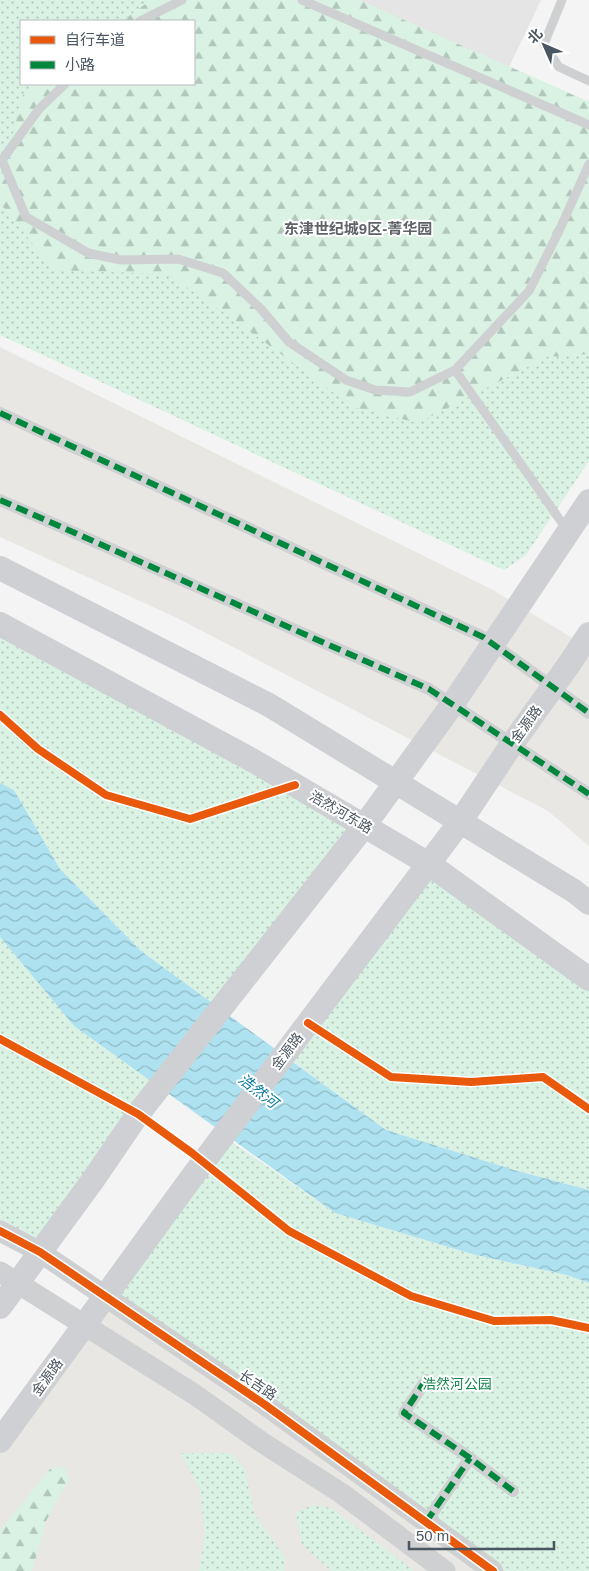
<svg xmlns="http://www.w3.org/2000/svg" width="589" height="1571" font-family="Arial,'Noto Sans SC',sans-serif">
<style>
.commercial{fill:#e8e7e3}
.education{fill:#e6e5e6}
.green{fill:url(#green-dots);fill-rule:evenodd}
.forest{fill:url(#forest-firs)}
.water{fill:url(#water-waves)}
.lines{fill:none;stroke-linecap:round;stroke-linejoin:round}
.service{stroke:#ced0d2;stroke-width:9}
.pedestrian{stroke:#ced0d2;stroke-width:12}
.tertiary{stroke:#ced0d2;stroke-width:21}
.secondary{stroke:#ced0d4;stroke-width:24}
.quiet{stroke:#00873e;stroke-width:6;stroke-dasharray:12 6;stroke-linecap:butt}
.cycleway-casing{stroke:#fff;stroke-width:11}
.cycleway{stroke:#e8590c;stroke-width:8}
.labels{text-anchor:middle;stroke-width:4;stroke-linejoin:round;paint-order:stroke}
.street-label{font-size:14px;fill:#4a5661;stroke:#fff}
.park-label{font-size:14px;fill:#17864f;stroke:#fff}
.neighbourhood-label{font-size:15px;font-weight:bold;fill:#5f6368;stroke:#fff}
.water-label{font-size:15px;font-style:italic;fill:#0c7c9b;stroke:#fff}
</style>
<defs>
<pattern id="green-dots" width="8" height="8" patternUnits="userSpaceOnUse" patternTransform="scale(1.25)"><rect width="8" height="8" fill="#d9f2e3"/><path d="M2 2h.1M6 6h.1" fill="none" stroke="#b2c7bb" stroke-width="1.8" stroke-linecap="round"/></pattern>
<pattern id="forest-firs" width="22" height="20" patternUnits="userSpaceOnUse" patternTransform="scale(1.25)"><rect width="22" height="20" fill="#d9f2e3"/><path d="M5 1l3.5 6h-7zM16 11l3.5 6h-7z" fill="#b2c7bb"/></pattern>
<pattern id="water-waves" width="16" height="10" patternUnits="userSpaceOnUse" patternTransform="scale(1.25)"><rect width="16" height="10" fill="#aee2f0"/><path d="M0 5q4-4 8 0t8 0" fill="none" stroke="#90bac6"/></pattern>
</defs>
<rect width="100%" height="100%" fill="#f4f4f4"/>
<path class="commercial" d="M 0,347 L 493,590 L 589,648 L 589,846 L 548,811 L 177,618 L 0,537 Z
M 105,1296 L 493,1571 L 0,1571 L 0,1441 Z"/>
<path class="education" d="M 359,0 L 541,0 L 509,67 Z"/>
<path class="green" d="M 0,0 L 359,0 L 589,102 L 589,461 L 526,555 L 504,570 L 0,335 ZM 21,21 L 194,21 L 194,84 L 21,84 Z
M 0,624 L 364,826 L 221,1010 L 141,951 L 60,869 L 14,790 L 0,783 Z
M 429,864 L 589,979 L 589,1190 L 514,1170 L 386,1130 L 284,1055 Z
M 0,937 L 74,1026 L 160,1088 L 40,1252 L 0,1231 Z
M 223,1136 L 335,1213 L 472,1254 L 567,1275 L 589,1283 L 589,1571 L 493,1571 L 105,1296 Z
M 181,1453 L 231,1453 L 244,1468 L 255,1515 L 285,1558 L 284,1571 L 199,1571 L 205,1536 L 200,1490 Z
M 312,1505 L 331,1508 L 414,1571 L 331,1571 L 302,1544 L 296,1513 Z"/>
<path class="forest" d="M 151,0 L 359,0 L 589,102 L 589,354 L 547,357 L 418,423 L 353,407 L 229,316 L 167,274 L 54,270 L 0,203 L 0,183 L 23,94 L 37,84 L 194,84 L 194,21 L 122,21 Z
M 64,1467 L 69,1479 L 46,1521 L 32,1571 L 0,1571 L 0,1531 L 50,1469 Z"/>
<path class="water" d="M 0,783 L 14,790 L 60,869 L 141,951 L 386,1130 L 514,1170 L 589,1190 L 589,1283 L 567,1275 L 472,1254 L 335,1213 L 74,1026 L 0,937 Z"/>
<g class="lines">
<path class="service" d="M 302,0 L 589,125
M 562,0 L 544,44 L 559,67 L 589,81
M 140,21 L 182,0
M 65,84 L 39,109 L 2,160 L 26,217 L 88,253 L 121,260 L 178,259 L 223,273 L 261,309 L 289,342 L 346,380 L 375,390 L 410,392 L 455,370 L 529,291 L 559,231 L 589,164
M 455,370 L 567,530"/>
<path class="pedestrian" d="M 0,413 L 483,637 L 589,713
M 0,500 L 429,689 L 589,794
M 426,1380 L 404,1413 L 470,1458 L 513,1491
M 426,1522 L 470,1458"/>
<path class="tertiary" d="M 0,1231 L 40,1252 L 264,1404 L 493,1571
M 0,1272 L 194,1394 L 263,1443 L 341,1493 L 445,1571"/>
<path class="secondary" d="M 0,568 L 269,705 L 574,891 L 589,903
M 0,624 L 252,760 L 429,864 L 589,979
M 0,1307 L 93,1180 L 138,1114 L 364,826 L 452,705 L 589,501
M 0,1441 L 192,1177 L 460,822 L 512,744 L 570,663 L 589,634"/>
<path class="quiet" d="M 0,413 L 483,637 L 589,713
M 0,500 L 429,689 L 589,794
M 426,1380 L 404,1413 L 470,1458 L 513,1491
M 426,1522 L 470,1458"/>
<g class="cycleway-casing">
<path id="cycleway" d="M 0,715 L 38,749 L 106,795 L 190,819 L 295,785
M 308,1023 L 391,1077 L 471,1082 L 543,1077 L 589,1109
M 0,1039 L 138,1114 L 192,1153 L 289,1231 L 411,1296 L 494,1321 L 551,1320 L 589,1328
M 0,1231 L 40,1252 L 264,1404 L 493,1571"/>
</g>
<use href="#cycleway" class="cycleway"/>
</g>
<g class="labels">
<g class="street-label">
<text transform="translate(526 724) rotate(-54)" y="5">金源路</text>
<text transform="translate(341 812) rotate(30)" y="5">浩然河东路</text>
<text transform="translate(287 1051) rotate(-53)" y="5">金源路</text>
<text transform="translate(47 1377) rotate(-54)" y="5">金源路</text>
<text transform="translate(258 1385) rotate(34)" y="5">长吉路</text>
</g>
<g class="park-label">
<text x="457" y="1389">浩然河公园</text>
</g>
<g class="neighbourhood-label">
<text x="358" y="234">东津世纪城9区-菁华园</text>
</g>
<g class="water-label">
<text transform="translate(258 1091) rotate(38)" y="5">浩然河</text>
</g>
</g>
<rect x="20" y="20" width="175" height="65" fill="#ffffff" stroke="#b7bbc0"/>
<rect x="30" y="36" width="25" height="8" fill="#e8590c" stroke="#b7bbc0"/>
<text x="65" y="45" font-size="15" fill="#4a5661">自行车道</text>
<rect x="30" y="61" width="25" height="8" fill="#00873e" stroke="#b7bbc0"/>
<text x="65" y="70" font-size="15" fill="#4a5661">小路</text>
<g transform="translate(544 45) rotate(315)" stroke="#ffffff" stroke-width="4" paint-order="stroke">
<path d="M0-4L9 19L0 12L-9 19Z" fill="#4a5661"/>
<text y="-8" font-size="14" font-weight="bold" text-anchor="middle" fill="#4a5661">北</text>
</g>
<path d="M409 1541v8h145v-8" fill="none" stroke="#4a5661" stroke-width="2.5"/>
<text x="416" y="1541" font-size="15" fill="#4a5661" stroke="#ffffff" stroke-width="4" paint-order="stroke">50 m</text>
</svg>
